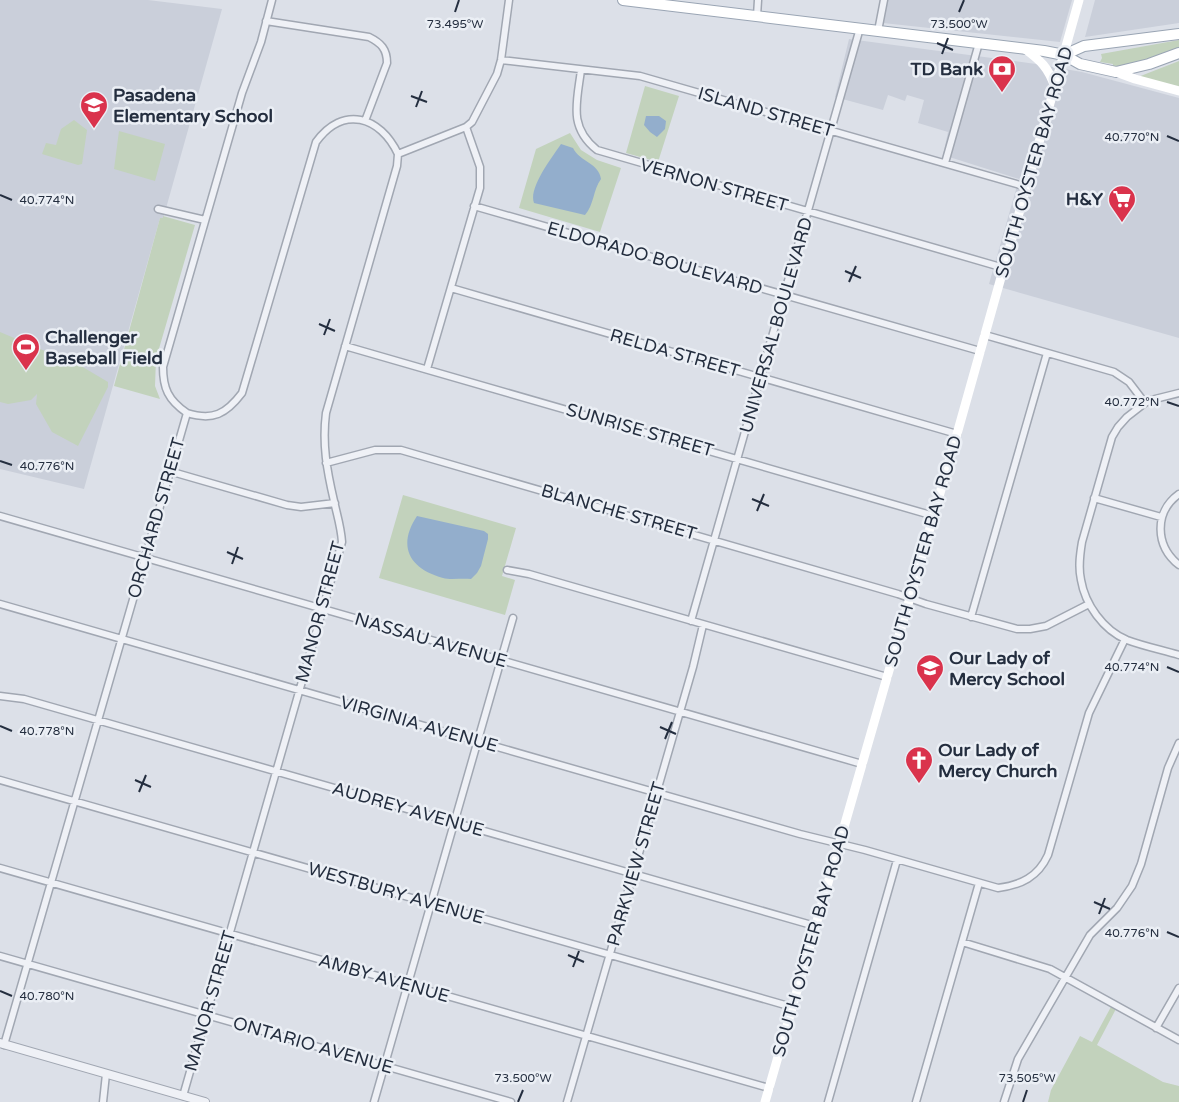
<svg xmlns="http://www.w3.org/2000/svg" width="1179" height="1102" font-family="'Varela Round',sans-serif">
<style>
.built{fill:#cacfda}
.green{fill:#c2d2bc}
.water{fill:#93aecc}
.lines{fill:none;stroke-linecap:round;stroke-linejoin:round}
.minor-casing{stroke:#a1a7b2;stroke-width:9}
.tertiary-casing{stroke:#a1a7b2;stroke-width:10}
.primary-casing{stroke:#9aa5b4;stroke-width:12}
.minor{stroke:#eff1f6;stroke-width:6}
.tertiary{stroke:#eff1f6;stroke-width:8}
.secondary{stroke:#fff;stroke-width:9}
.primary{stroke:#fff;stroke-width:10}
.ticks{fill:none;stroke:#242e3f;stroke-width:2}
.labels{text-anchor:middle;stroke-width:5;stroke-linejoin:round;paint-order:stroke}
.poi-label{font-size:18px;font-weight:bold;fill:#242e3f;stroke:#ebeff5;text-anchor:start}
.street-label{font-size:18px;fill:#242e3f;stroke:#ebeff5}
.ticks-label{font-size:12px;text-anchor:middle;fill:#242e3f;stroke:#ebeff5;stroke-width:5;stroke-linejoin:round;paint-order:stroke}
</style>
<rect width="100%" height="100%" fill="#dce0e8"/>
<path class="built" d="M 0,0 L 148,0 L 222,9 L 163,219 L 160,218 L 84,489 L 0,469 Z
M 888,0 L 1072,0 L 1060,42 L 883,23 Z
M 1095,0 L 1179,0 L 1179,23 L 1085,37 Z
M 849,39 L 1036,64 L 1082,72 L 1179,98 L 1179,338 L 989,284 L 1019,179 L 943,155 L 948,132 L 918,123 L 924,100 L 907,95 L 905,101 L 888,95 L 883,110 L 835,97 Z"/>
<path class="green" d="M 1179,40 L 1179,50 L 1127,66 L 1113,66 L 1113,64 L 1100,62 L 1102,58 L 1101,54 Z
M 1179,61 L 1179,89 L 1138,77 Z
M 645,86 L 679,96 L 658,162 L 626,153 Z
M 74,120 L 87,130 L 82,164 L 78,165 L 42,154 L 46,143 L 56,145 L 61,129 Z
M 119,131 L 165,144 L 155,181 L 114,169 Z
M 570,133 L 581,150 L 597,160 L 621,168 L 600,232 L 519,208 L 536,149 Z
M 163,216 L 195,225 L 156,359 L 155,386 L 160,399 L 114,386 L 160,218 L 163,218 Z
M 0,332 L 52,354 L 54,350 L 108,382 L 108,387 L 78,446 L 52,432 L 36,404 L 37,394 L 31,400 L 8,404 L 0,402 Z
M 403,495 L 516,528 L 502,576 L 515,580 L 505,615 L 379,578 Z
M 1112,1005 L 1117,1007 L 1097,1045 L 1163,1082 L 1179,1086 L 1179,1102 L 1048,1102 L 1051,1090 L 1080,1036 L 1092,1042 Z"/>
<path class="water" d="M 646,116 L 659,116 L 666,121 L 665,129 L 657,137 L 650,132 L 644,125 Z
M 561,144 L 573,148 C 580,162 599,163 601,179 C 593,190 594,205 585,215 L 534,203 C 528,188 553,156 561,144 Z
M 417,516 L 484,531 L 488,534 L 488,539 L 481,566 L 477,573 L 471,579 C 462,578 450,580 443,578 C 409,569 397,546 417,516 Z"/>
<g class="lines">
<g class="minor-casing">
<path id="minor" d="M 757,16 L 758,0
M 266,21 L 369,37 C 381,43 387,49 387,63 L 365,121
M 878,31 L 884,0
M 501,60 L 640,76 L 1027,187
M 581,70 C 577,102 568,127 597,150 L 1004,268
M 945,163 L 979,43
M 474,206 L 980,351
M 158,209 L 205,220
M 451,288 L 957,434
M 985,335 L 1114,372 L 1129,382 L 1145,403
M 345,346 L 934,516
M 427,369 L 480,188 L 480,167 L 466,127
M 1179,393 L 1151,400 L 1145,403 L 1127,417 L 1118,427 L 1112,437 L 1082,542 C 1080,554 1078,567 1081,580 C 1085,604 1103,630 1127,640 C 1143,646 1162,650 1179,655
M 187,413 C 213,421 226,414 242,393 L 316,142 C 343,105 380,116 398,154
M 326,463 L 375,450 L 401,450 L 898,594 L 926,604 L 1017,629 L 1030,629 L 1046,626 L 1089,604
M 169,471 L 287,505 L 301,507 L 335,503
M 1179,494 C 1154,512 1155,546 1179,565
M 1094,498 L 1161,517
M 0,516 L 862,764
M 507,570 L 529,574 L 887,677
M 0,604 L 800,834 L 865,850 L 998,888 C 1021,885 1038,877 1048,855 L 1089,713 L 1125,639
M 971,617 L 1047,353
M 691,621 L 860,28
M 0,696 L 24,699 L 815,926
M 0,780 L 792,1007
M 0,868 L 769,1088
M 962,942 L 1050,969 L 1179,1040
M 0,956 L 511,1102
M 1156,1028 L 1179,988
M 4,1045 L 187,413 C 168,400 163,388 163,367 L 242,93 L 261,42 L 272,0
M 183,1096 L 342,542 C 341,527 337,515 334,501 C 327,471 322,444 326,413 L 397,166 L 398,154 L 466,127 L 472,122 L 497,74 L 501,60 L 509,0
M 103,1102 L 106,1074
M 374,1102 L 513,618
M 567,1102 L 693,667 L 703,625
M 828,1102 L 897,860
M 916,1102 L 979,883
M 1004,1102 L 1018,1059 L 1090,935 L 1117,908 L 1132,886 L 1141,864 L 1168,768 L 1179,743"/>
</g>
<g class="tertiary-casing">
<path id="tertiary" d="M 0,1043 L 205,1102"/>
</g>
<g class="primary-casing">
<path id="primary" d="M 623,0 L 1044,51 L 1064,55 L 1080,64 L 1116,72 L 1149,64 L 1179,53
M 1064,55 L 1084,46 L 1179,34"/>
</g>
<use href="#minor" class="minor"/>
<use href="#tertiary" class="tertiary"/>
<path class="secondary" d="M 1025,49 C 1041,61 1048,67 1055,87
M 1116,72 L 1135,79 L 1179,91
M 765,1102 L 957,434 L 1079,0"/>
<use href="#primary" class="primary"/>
</g>
<path class="ticks" d="M 455,12 L 459,0M 959,12 L 964,0M 937,43 L 953,50M 942,54 L 948,38M 411,96 L 427,102M 416,107 L 422,91M 1167,136 L 1179,141M 0,195 L 12,200M 845,271 L 861,278M 849,282 L 856,266M 319,324 L 335,331M 324,335 L 330,319M 1167,402 L 1179,406M 0,461 L 12,465M 752,499 L 769,506M 757,511 L 764,494M 227,552 L 243,559M 232,564 L 238,547M 1167,667 L 1179,672M 0,726 L 12,731M 660,727 L 676,734M 665,739 L 672,722M 135,780 L 151,787M 139,792 L 146,775M 1094,902 L 1110,909M 1099,914 L 1105,898M 1167,932 L 1179,937M 568,955 L 584,962M 573,967 L 579,951M 0,991 L 12,996M 518,1102 L 523,1090M 1023,1102 L 1027,1090"/>
<defs>
<g id="bank-pin" transform="scale(1.4375)"><path d="M0 17L-7.5 6A9.5 9.5 0 1 1 7.5 6Z" fill="#da334c" stroke="#ebeff5"/><path d="M-6-4H6V4H-6ZM0-2.3a2.3 2.3 0 1 0 0 4.6a2.3 2.3 0 1 0 0-4.6Z" fill="#fff"/></g>
<g id="school-pin" transform="scale(1.4375)"><path d="M0 17L-7.5 6A9.5 9.5 0 1 1 7.5 6Z" fill="#da334c" stroke="#ebeff5"/><path d="M0-5L7-2L0 1L-7-2ZM-4 1L0 2.5L4 1V4Q0 6-4 4Z" fill="#fff"/></g>
<g id="supermarket-pin" transform="scale(1.4375)"><path d="M0 17L-7.5 6A9.5 9.5 0 1 1 7.5 6Z" fill="#da334c" stroke="#ebeff5"/><path d="M-6-5.5h2.5l.6 2H6L4.5 2H-2.5L-4.4-4H-6ZM-1.5 3.2a1.3 1.3 0 1 0 .1 0ZM3 3.2a1.3 1.3 0 1 0 .1 0Z" fill="#fff"/></g>
<g id="stadium-pin" transform="scale(1.4375)"><path d="M0 17L-7.5 6A9.5 9.5 0 1 1 7.5 6Z" fill="#da334c" stroke="#ebeff5"/><path d="M0-5a6.5 5 0 1 0 0 10a6.5 5 0 1 0 0-10ZM-3.5-1.8h7v3.6h-7Z" fill="#fff"/></g>
<g id="church-pin" transform="scale(1.4375)"><path d="M0 17L-7.5 6A9.5 9.5 0 1 1 7.5 6Z" fill="#da334c" stroke="#ebeff5"/><path d="M-1.2-6h2.4v3.5h3.3v2.4h-3.3V6h-2.4V-.1h-3.3v-2.4h3.3Z" fill="#fff"/></g>
</defs>
<g fill-rule="evenodd">
<use href="#bank-pin" x="1002" y="69"/>
<use href="#school-pin" x="94" y="105"/>
<use href="#supermarket-pin" x="1122" y="199"/>
<use href="#stadium-pin" x="26" y="347"/>
<use href="#school-pin" x="930" y="668"/>
<use href="#church-pin" x="919" y="760"/>
</g>
<g class="labels">
<g class="poi-label">
<text x="983" y="75" text-anchor="end">TD Bank</text>
<text x="113" y="101">Pasadena<tspan x="113" dy="21">Elementary School</tspan></text>
<text x="1103" y="205" text-anchor="end">H&amp;Y</text>
<text x="45" y="343">Challenger<tspan x="45" dy="21">Baseball Field</tspan></text>
<text x="949" y="664">Our Lady of<tspan x="949" dy="21">Mercy School</tspan></text>
<text x="938" y="756">Our Lady of<tspan x="938" dy="21">Mercy Church</tspan></text>
</g>
<g class="street-label">
<text transform="translate(766 112) rotate(16)" y="6">ISLAND STREET</text>
<text transform="translate(1034 162) rotate(-74)" y="6">SOUTH OYSTER BAY ROAD</text>
<text transform="translate(714 185) rotate(16)" y="6">VERNON STREET</text>
<text transform="translate(655 258) rotate(16)" y="6">ELDORADO BOULEVARD</text>
<text transform="translate(776 325) rotate(-74)" y="6">UNIVERSAL BOULEVARD</text>
<text transform="translate(675 353) rotate(16)" y="6">RELDA STREET</text>
<text transform="translate(640 430) rotate(16)" y="6">SUNRISE STREET</text>
<text transform="translate(619 512) rotate(16)" y="6">BLANCHE STREET</text>
<text transform="translate(156 518) rotate(-74)" y="6">ORCHARD STREET</text>
<text transform="translate(923 551) rotate(-74)" y="6">SOUTH OYSTER BAY ROAD</text>
<text transform="translate(320 612) rotate(-75)" y="6">MANOR STREET</text>
<text transform="translate(431 640) rotate(16)" y="6">NASSAU AVENUE</text>
<text transform="translate(419 724) rotate(16)" y="6">VIRGINIA AVENUE</text>
<text transform="translate(408 809) rotate(16)" y="6">AUDREY AVENUE</text>
<text transform="translate(636 864) rotate(-74)" y="6">PARKVIEW STREET</text>
<text transform="translate(396 893) rotate(16)" y="6">WESTBURY AVENUE</text>
<text transform="translate(811 941) rotate(-74)" y="6">SOUTH OYSTER BAY ROAD</text>
<text transform="translate(384 978) rotate(16)" y="6">AMBY AVENUE</text>
<text transform="translate(210 1001) rotate(-74)" y="6">MANOR STREET</text>
<text transform="translate(313 1045) rotate(16)" y="6">ONTARIO AVENUE</text>
</g>
</g>
<g class="ticks-label">
<text x="455" y="28">73.495°W</text>
<text x="959" y="28">73.500°W</text>
<text x="1132" y="141">40.770°N</text>
<text x="47" y="204">40.774°N</text>
<text x="1132" y="406">40.772°N</text>
<text x="47" y="470">40.776°N</text>
<text x="1132" y="671">40.774°N</text>
<text x="47" y="735">40.778°N</text>
<text x="1132" y="937">40.776°N</text>
<text x="47" y="1000">40.780°N</text>
<text x="523" y="1082">73.500°W</text>
<text x="1027" y="1082">73.505°W</text>
</g>
</svg>
